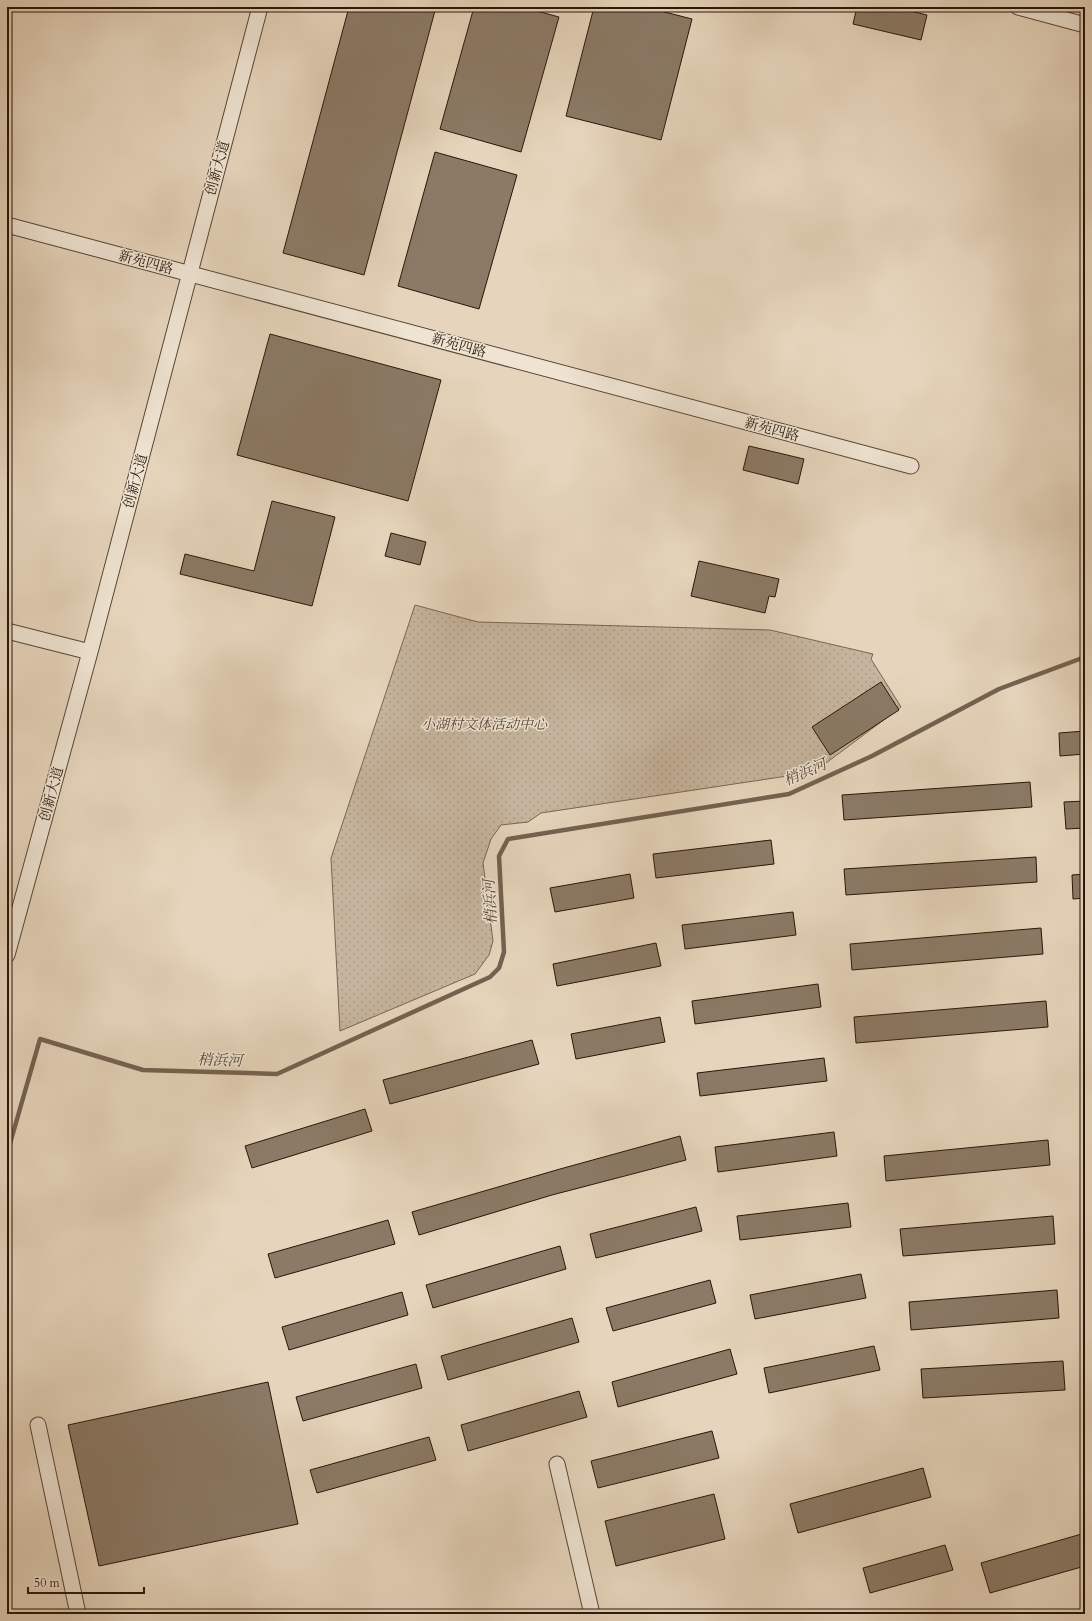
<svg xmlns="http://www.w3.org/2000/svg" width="1092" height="1621" font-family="Cardo,'Noto Serif SC',serif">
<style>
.park{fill:url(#park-dots);stroke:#776654}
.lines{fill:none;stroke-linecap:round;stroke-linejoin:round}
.stream{stroke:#736250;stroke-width:4.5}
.building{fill:#8b7a66;stroke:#281709}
.minor-casing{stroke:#584636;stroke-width:17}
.minor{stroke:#efe4d3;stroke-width:15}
.labels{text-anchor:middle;stroke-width:3;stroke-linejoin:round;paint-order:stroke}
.street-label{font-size:14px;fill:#281709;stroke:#efe4d3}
.park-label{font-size:14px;font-style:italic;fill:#574636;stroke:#efe4d3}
.water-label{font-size:15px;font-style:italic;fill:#5a4938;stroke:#efe4d3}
</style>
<defs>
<pattern id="park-dots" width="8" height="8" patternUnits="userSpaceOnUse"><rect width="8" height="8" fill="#c6b59e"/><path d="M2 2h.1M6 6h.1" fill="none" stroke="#aa9b87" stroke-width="1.8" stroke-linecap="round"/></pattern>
</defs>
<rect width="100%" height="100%" fill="#e6d5bc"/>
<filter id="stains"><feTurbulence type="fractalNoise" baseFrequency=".005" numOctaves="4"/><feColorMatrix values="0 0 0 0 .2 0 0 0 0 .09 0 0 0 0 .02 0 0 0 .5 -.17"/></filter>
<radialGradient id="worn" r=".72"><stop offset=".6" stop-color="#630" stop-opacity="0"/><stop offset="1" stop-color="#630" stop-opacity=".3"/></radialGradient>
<path class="park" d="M 415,605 L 478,622 L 770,630 L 873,654 L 871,659 L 901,707 L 814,772 L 541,813 L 528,822 L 501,825 L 491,839 L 483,863 L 493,941 L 489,955 L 475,974 L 340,1031 L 331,858 Z"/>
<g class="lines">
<path class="stream" d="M 7,1154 L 40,1039 L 143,1070 L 277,1074 L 490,977 L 499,968 L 504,952 L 499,856 L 508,839 L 789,794 L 872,756 L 999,689 L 1085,657"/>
</g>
<path class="building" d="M 349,7 L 436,7 L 364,275 L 283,253 Z
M 474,7 L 522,7 L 559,17 L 521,152 L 440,129 Z
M 594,7 L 645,7 L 692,19 L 661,140 L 566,116 Z
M 857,7 L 893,7 L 927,15 L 921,40 L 853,24 Z
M 435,152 L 517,175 L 479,309 L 398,286 Z
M 270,334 L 441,380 L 408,501 L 237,455 Z
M 749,446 L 804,459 L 798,484 L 743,470 Z
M 272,501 L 335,517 L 312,606 L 180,574 L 185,554 L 254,571 Z
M 391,533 L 426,542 L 420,565 L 385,556 Z
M 699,561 L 779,579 L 775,597 L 769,596 L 765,613 L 691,596 Z
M 881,682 L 899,710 L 830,755 L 812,727 Z
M 1085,731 L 1085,754 L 1060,756 L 1059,733 Z
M 1030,782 L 1032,807 L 844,820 L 842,795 Z
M 1085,801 L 1085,828 L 1066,829 L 1064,802 Z
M 771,840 L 774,864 L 656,878 L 653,854 Z
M 1036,857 L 1037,882 L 846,895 L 844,869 Z
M 630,874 L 634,898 L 555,912 L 550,888 Z
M 1085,874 L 1085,898 L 1073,899 L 1072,875 Z
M 793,912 L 796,935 L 685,949 L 682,925 Z
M 1041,928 L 1043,954 L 852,970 L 850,944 Z
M 656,943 L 661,966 L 557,986 L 553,964 Z
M 818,984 L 821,1007 L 695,1024 L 692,1001 Z
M 1046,1001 L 1048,1027 L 856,1043 L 854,1017 Z
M 660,1017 L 665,1042 L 576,1059 L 571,1034 Z
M 532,1040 L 539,1064 L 390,1104 L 383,1080 Z
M 824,1058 L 827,1081 L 700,1096 L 697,1073 Z
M 365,1109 L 372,1131 L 252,1168 L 245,1146 Z
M 834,1132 L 837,1156 L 718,1172 L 715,1147 Z
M 680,1136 L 686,1160 L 552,1195 L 419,1235 L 412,1212 L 560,1169 Z
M 1048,1140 L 1050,1165 L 886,1181 L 884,1156 Z
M 848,1203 L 851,1227 L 740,1240 L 737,1216 Z
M 696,1207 L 702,1231 L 596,1258 L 590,1234 Z
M 1053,1216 L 1055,1244 L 903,1256 L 900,1229 Z
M 388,1220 L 395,1244 L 275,1278 L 268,1254 Z
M 560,1246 L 566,1269 L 433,1308 L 426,1285 Z
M 861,1274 L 866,1298 L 755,1319 L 750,1295 Z
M 710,1280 L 716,1303 L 613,1331 L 606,1308 Z
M 1057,1290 L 1059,1318 L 911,1330 L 909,1302 Z
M 402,1292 L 408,1315 L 289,1350 L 282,1327 Z
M 572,1318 L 579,1342 L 448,1380 L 441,1356 Z
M 874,1346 L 880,1370 L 769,1393 L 764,1368 Z
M 730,1349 L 737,1374 L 618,1407 L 612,1382 Z
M 1063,1361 L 1065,1390 L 923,1398 L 921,1369 Z
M 416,1364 L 422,1388 L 303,1421 L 296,1397 Z
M 268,1382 L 298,1524 L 99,1566 L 68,1425 Z
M 579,1391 L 587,1417 L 468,1451 L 461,1425 Z
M 712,1431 L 719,1458 L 598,1488 L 591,1461 Z
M 429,1437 L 436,1460 L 317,1493 L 310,1470 Z
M 923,1468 L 931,1497 L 798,1533 L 790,1504 Z
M 714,1494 L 725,1539 L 616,1566 L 605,1521 Z
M 1085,1533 L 1085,1566 L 990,1593 L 981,1563 Z
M 945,1545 L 953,1570 L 870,1593 L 863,1568 Z"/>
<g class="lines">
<g class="minor-casing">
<path id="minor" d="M 1018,7 L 1085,25
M 7,225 L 911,466
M 7,631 L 90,652
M 7,955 L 90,652 L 260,7
M 38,1425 L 78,1614
M 557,1464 L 592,1614"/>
</g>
<use href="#minor" class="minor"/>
</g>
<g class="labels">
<g class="street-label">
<text transform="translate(217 168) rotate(-75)" y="5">创新大道</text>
<text transform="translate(146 262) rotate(15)" y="5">新苑四路</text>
<text transform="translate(459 345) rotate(15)" y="5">新苑四路</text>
<text transform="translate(772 429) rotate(15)" y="5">新苑四路</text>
<text transform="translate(135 481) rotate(-75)" y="5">创新大道</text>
<text transform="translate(51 794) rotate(-75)" y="5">创新大道</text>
</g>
<g class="park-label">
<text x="484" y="729">小湖村文体活动中心</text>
</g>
<g class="water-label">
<text transform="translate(805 772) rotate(-23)" y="5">梢浜河</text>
<text transform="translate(490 902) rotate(-93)" y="5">梢浜河</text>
<text transform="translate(220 1060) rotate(2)" y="5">梢浜河</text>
</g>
</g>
<rect width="1092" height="1621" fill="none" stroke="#e6d5bc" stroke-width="24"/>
<rect x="8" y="8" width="1076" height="1605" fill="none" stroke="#281709" stroke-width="2"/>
<rect x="12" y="12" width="1068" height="1597" fill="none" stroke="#281709"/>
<path d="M28 1587v6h116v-6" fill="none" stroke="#281709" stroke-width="2"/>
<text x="34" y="1587" font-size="12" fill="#281709" stroke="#efe4d3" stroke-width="3" paint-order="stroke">50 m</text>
<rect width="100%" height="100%" filter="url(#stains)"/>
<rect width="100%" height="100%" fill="url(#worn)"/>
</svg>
